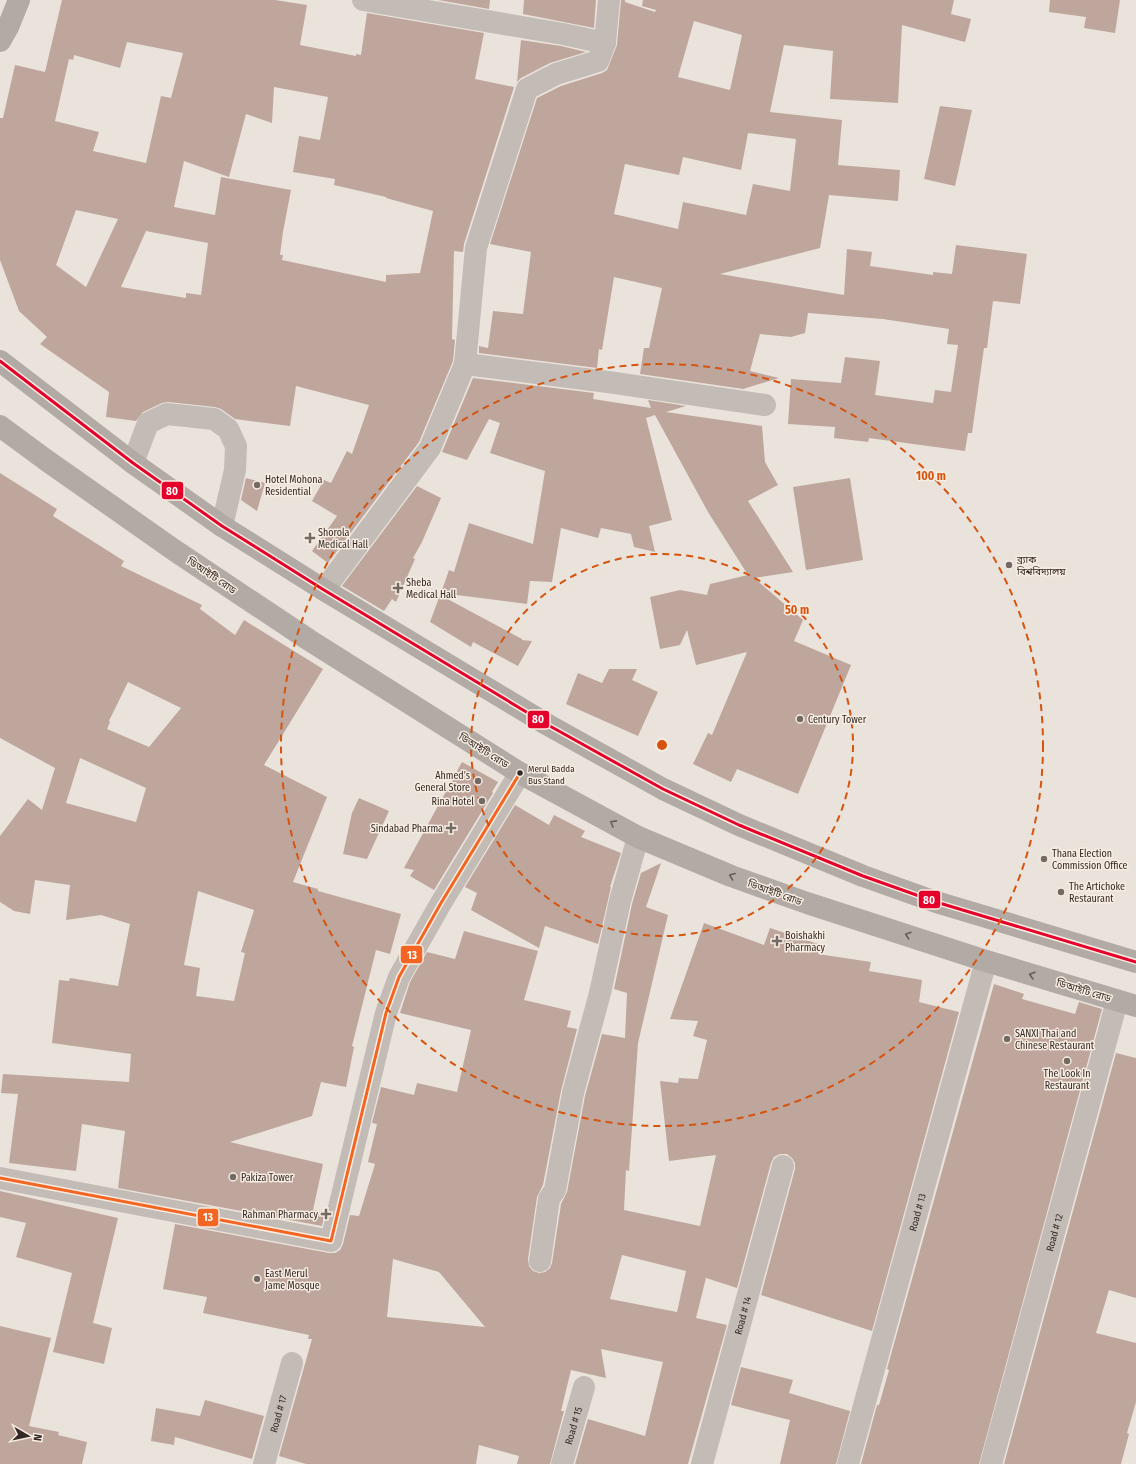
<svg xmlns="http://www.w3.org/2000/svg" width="1136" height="1464" font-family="'Fira Sans Condensed','Noto Sans Bengali',sans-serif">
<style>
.building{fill:#bea69d;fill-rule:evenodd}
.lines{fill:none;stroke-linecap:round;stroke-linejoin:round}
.minor{stroke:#c3bbb5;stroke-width:22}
.major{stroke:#b1aaa5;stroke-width:22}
.bus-1-casing{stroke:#f8ede2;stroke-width:6}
.bus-2-casing{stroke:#f8ede2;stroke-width:6}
.bus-1{stroke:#e4002b;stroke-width:3}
.bus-2{stroke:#f26522;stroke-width:3}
.oneway{stroke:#655d58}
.ring{fill:none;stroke:#d6540e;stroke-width:2;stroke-dasharray:7 5}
.poi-dot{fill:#736a65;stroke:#f8ede2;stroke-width:1.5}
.bus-dot{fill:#332925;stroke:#f8ede2;stroke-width:1.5}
.labels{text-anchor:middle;stroke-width:3;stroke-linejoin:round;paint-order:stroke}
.bus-label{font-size:9px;fill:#332925;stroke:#f8ede2;text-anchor:start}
.poi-label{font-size:10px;fill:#332925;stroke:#f8ede2;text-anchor:start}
.street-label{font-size:10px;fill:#332925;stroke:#f8ede2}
.centre{fill:#d6540e;stroke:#f8ede2;stroke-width:2}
.ring-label{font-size:12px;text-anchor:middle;font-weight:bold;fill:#d6540e;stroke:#f8ede2;stroke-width:3;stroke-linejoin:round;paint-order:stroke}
.line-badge{stroke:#f8ede2;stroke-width:1.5}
.badge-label{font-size:11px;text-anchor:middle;font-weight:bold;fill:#fff}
</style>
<rect width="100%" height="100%" fill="#eae3dc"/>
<path class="building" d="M 62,0 L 275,0 L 307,5 L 300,45 L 356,56 L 356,54 L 361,55 L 367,13 L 484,33 L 475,79 L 514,87 L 464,244 L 463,252 L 454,251 L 452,339 L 455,340 L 453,361 L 419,442 L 328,563 L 312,551 L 337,516 L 312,501 L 324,480 L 331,483 L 347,451 L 352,454 L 369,405 L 296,386 L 290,426 L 235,419 L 221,409 L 215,407 L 168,402 L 162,403 L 143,412 L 136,421 L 106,417 L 109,392 L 40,344 L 47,337 L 19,311 L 0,260 L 0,118 L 3,118 L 15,65 L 45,72 ZM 127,42 L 183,53 L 171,98 L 161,96 L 146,163 L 93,151 L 99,132 L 55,121 L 69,59 L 73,60 L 74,55 L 120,68 ZM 274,87 L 328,97 L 320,140 L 299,136 L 293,172 L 335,179 L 334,185 L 386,197 L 386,198 L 433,211 L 420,273 L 386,275 L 386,282 L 282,260 L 283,255 L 280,255 L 283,232 L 291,190 L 221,177 L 215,215 L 174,207 L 184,161 L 229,177 L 246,114 L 272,123 ZM 76,210 L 118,219 L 86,287 L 56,265 ZM 146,231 L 208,243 L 201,295 L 186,293 L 186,298 L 121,287 Z
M 438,0 L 490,0 L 489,9 Z
M 524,0 L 596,0 L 594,28 L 523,14 Z
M 621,0 L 625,0 L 625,2 L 655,12 L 656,10 L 642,6 L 643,0 L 954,0 L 951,14 L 971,19 L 965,42 L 902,25 L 898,103 L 830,99 L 833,51 L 784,45 L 770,112 L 842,120 L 838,165 L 900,170 L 898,201 L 829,195 L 820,248 L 720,274 L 844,295 L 847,249 L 872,252 L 870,266 L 933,275 L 933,272 L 952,274 L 956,245 L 1027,254 L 1020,304 L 993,301 L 987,348 L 984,348 L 972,433 L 968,433 L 965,451 L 869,438 L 868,442 L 834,438 L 835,427 L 788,424 L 791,379 L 841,383 L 845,357 L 880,361 L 875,395 L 933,403 L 935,390 L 951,392 L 958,345 L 947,344 L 949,329 L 883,319 L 808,313 L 805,333 L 791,337 L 760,334 L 750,371 L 779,378 L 743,389 L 640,374 L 644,348 L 649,348 L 662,288 L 614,277 L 602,350 L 599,349 L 597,368 L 479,353 L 479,346 L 488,348 L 493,311 L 523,314 L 531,252 L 490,244 L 537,98 L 561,86 L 602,73 L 607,70 L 617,45 ZM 694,21 L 742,35 L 730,90 L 678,77 ZM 748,133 L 796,139 L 790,191 L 753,184 L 746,215 L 683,202 L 678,229 L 614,214 L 625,164 L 679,175 L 683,157 L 741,170 Z
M 1050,0 L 1120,0 L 1115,33 L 1084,28 L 1086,17 L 1049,12 Z
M 521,40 L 561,46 L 586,52 L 550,63 L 521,78 L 517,82 Z
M 940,106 L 972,110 L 955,186 L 924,179 Z
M 473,378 L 594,393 L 593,399 L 651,408 L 648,400 L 686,406 L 666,412 L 762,426 L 765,462 L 778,485 L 748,501 L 793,572 L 754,578 L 803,620 L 794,641 L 851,665 L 798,794 L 737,769 L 731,782 L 693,764 L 708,733 L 712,735 L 747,652 L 696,665 L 687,630 L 680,645 L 660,649 L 650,597 L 680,590 L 707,595 L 710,584 L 748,575 L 708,512 L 655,415 L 646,418 L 672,520 L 649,526 L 655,552 L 634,547 L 631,534 L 601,528 L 598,538 L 561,528 L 552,582 L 530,581 L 527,604 L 441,593 L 449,570 L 454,572 L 469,523 L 533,544 L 545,471 L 490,453 L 500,423 L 489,419 L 467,460 L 442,452 Z
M 0,473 L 57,509 L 53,516 L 124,561 L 121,566 L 202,605 L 200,609 L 235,635 L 244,620 L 323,669 L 264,765 L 327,797 L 293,882 L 318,889 L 318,891 L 401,914 L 390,954 L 376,950 L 352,1046 L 354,1047 L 346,1087 L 321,1082 L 312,1116 L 230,1142 L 323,1164 L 313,1210 L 325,1212 L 322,1226 L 118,1188 L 125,1131 L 82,1124 L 76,1171 L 9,1163 L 18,1094 L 1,1093 L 3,1074 L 129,1082 L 131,1054 L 52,1043 L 59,980 L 69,981 L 70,978 L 118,986 L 130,924 L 101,915 L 66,920 L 70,885 L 35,880 L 30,914 L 14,911 L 0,902 L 0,836 L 28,799 L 42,810 L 55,768 L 0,738 ZM 128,682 L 181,708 L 149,747 L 107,729 L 110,722 L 109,721 ZM 80,758 L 146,788 L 136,822 L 66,803 ZM 198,891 L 254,910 L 241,952 L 245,953 L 234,1001 L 196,996 L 200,968 L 184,965 Z
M 246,478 L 265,483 L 257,511 L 241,500 Z
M 850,478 L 863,560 L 806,570 L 793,487 Z
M 417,486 L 441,498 L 422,542 L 413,558 L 415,559 L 396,602 L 392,599 L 384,611 L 342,586 Z
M 440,595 L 522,639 L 522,640 L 532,641 L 518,666 L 473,642 L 471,647 L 430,622 Z
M 609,669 L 637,669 L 632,680 L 658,692 L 638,736 L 566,704 L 578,673 L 602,683 Z
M 462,762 L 498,782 L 492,792 L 493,793 L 434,890 L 410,876 L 414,870 L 404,868 Z
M 359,798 L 389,811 L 367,859 L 343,854 L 352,813 Z
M 515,805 L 549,825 L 554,815 L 585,831 L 581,837 L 621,853 L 610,887 L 611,887 L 598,944 L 545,926 L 539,948 L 471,910 L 477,893 L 465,887 Z
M 661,863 L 646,907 L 668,915 L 638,1043 L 629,1171 L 626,1170 L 624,1210 L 700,1226 L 716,1155 L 669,1161 L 660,1081 L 678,1083 L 679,1078 L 698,1079 L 707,1040 L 693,1036 L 698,1021 L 670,1019 L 704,923 L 764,945 L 770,928 L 821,945 L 818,954 L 871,962 L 869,971 L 922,980 L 919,1002 L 959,1012 L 872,1331 L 761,1295 L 795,1169 L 795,1163 L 792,1158 L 787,1154 L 780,1154 L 774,1157 L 771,1163 L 737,1288 L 706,1278 L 696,1318 L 727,1325 L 688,1464 L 575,1464 L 588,1419 L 645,1436 L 663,1362 L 601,1349 L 606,1378 L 571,1370 L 561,1411 L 564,1411 L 550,1464 L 517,1464 L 519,1456 L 479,1445 L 476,1464 L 306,1464 L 279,1456 L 312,1339 L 308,1339 L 309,1335 L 203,1313 L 207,1297 L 163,1289 L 175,1224 L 329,1253 L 335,1253 L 340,1250 L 343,1244 L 350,1215 L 359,1216 L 375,1164 L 368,1162 L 377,1124 L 372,1123 L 381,1087 L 414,1095 L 417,1083 L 457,1092 L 471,1030 L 400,1013 L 410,982 L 427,952 L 455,959 L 464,931 L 538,951 L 524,1000 L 571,1011 L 567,1027 L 577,1029 L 561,1091 L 543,1185 L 537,1197 L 528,1259 L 529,1266 L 533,1271 L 539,1273 L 545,1272 L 550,1268 L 552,1263 L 561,1204 L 567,1192 L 585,1096 L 602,1034 L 625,1038 L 627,993 L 614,989 L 632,904 L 641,873 ZM 622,1255 L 686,1271 L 677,1312 L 610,1299 ZM 393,1259 L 439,1272 L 485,1327 L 387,1317 Z
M 994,984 L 1024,994 L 1022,999 L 1075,1014 L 1079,1002 L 1102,1009 L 979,1464 L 861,1464 L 877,1405 L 879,1405 L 889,1370 L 887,1369 Z
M 1116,1053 L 1136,1058 L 1136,1298 L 1109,1290 L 1096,1333 L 1136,1343 L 1136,1402 L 1127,1433 L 1129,1434 L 1121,1464 L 1004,1464 Z
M 0,1191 L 118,1218 L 93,1323 L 112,1328 L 104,1364 L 53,1352 L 72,1273 L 16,1257 L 26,1223 L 0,1217 Z
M 0,1326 L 51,1338 L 29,1426 L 59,1432 L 58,1435 L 87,1442 L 82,1464 L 0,1464 Z
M 741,1367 L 793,1380 L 789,1393 L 850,1411 L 836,1464 L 780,1464 L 790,1420 L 731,1405 Z
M 205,1400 L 264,1416 L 252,1459 L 175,1437 L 174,1445 L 151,1441 L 156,1408 L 200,1416 Z"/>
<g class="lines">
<g class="minor">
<path d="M 363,0 L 563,34 L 605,43"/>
<path d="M 465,364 L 608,382 L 765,405"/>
<path d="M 133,463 L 148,423 L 167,414 L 214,419 L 228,429 L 236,446 L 235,470 L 222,526"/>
<path d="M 324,590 L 430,448 L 465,364 L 476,248 L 527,89 L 556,74 L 598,61 L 605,43 L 609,0"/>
<path d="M 0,1178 L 331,1241 L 386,1013 L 399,977 L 441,903 L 520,773"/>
<path d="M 540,1261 L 549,1199 L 555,1190 L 573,1093 L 600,993 L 620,901 L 638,837"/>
<path id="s1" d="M 264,1464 L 292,1363"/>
<path id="s2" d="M 562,1464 L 584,1387"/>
<path id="s3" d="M 702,1464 L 783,1166"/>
<path id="s4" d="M 848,1464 L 986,961"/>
<path id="s5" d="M 991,1464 L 1117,1001"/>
</g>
<path class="major" d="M 0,41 L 8,27 L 19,0
M 0,361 L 133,463 L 222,526 L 324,590 L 548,725 L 663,789 L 739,825 L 863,876 L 936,902 L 1136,962
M 0,426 L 46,460 L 174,550 L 309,640 L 520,773 L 638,837 L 731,876 L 807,903 L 986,961 L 1136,1006"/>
<g class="bus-1-casing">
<path id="bus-1" d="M 0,361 L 133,463 L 222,526 L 324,590 L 548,725 L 663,789 L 739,825 L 863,876 L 936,902 L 1136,962"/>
</g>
<g class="bus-2-casing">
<path id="bus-2" d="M 0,1178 L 331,1241 L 386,1013 L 399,977 L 441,903 L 520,773"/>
</g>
<use href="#bus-1" class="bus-1"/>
<use href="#bus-2" class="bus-2"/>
</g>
<defs><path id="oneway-chevron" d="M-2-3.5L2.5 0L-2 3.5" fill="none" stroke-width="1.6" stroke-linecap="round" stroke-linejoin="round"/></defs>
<g class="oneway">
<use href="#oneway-chevron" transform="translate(613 823) rotate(-151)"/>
<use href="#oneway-chevron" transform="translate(732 876) rotate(-159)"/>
<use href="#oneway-chevron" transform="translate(908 935) rotate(-162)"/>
<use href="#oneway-chevron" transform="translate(1032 975) rotate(-163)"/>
</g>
<g class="ring">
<circle cx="662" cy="745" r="191"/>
<circle cx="662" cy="745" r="381"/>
</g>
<g class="poi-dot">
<circle cx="257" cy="485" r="4"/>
<path d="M308 532h4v4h4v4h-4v4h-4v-4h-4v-4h4z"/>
<circle cx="1009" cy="565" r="4"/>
<path d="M396 582h4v4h4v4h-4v4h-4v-4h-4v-4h4z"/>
<circle cx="800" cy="719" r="4"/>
<circle cx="478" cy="781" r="4"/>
<circle cx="482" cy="801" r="4"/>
<path d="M449 822h4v4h4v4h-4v4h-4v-4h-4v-4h4z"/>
<circle cx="1044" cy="859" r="4"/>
<circle cx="1061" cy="892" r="4"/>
<path d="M775 935h4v4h4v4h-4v4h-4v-4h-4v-4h4z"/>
<circle cx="1007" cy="1039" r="4"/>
<circle cx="1067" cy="1061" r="4"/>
<circle cx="233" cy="1177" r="4"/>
<path d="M324 1208h4v4h4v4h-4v4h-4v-4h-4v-4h4z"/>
<circle cx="257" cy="1279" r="4"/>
</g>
<circle class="bus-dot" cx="520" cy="773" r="3.5"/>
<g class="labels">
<g class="bus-label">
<text x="528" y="772">Merul Badda<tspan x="528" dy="12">Bus Stand</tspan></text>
</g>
<g class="poi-label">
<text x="265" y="483">Hotel Mohona<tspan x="265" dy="12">Residential</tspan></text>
<text x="318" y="536">Shorola<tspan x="318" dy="12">Medical Hall</tspan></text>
<text x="1017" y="563">ব্র্যাক<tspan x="1017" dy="12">বিশ্ববিদ্যালয়</tspan></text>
<text x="406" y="586">Sheba<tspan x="406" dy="12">Medical Hall</tspan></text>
<text x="808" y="723">Century Tower</text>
<text x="470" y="779" text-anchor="end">Ahmed’s<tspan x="470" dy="12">General Store</tspan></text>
<text x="474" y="805" text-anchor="end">Rina Hotel</text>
<text x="443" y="832" text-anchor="end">Sindabad Pharma</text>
<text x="1052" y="857">Thana Election<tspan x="1052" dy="12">Commission Office</tspan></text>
<text x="1069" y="890">The Artichoke<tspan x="1069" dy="12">Restaurant</tspan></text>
<text x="785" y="939">Boishakhi<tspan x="785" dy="12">Pharmacy</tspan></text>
<text x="1015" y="1037">SANXI Thai and<tspan x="1015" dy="12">Chinese Restaurant</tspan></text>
<text x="1067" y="1077" text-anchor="middle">The Look In<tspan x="1067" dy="12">Restaurant</tspan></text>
<text x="241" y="1181">Pakiza Tower</text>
<text x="318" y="1218" text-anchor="end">Rahman Pharmacy</text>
<text x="265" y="1277">East Merul<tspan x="265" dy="12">Jame Mosque</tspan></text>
</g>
<g class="street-label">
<text transform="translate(212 575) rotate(34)" y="4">ডিআইটি রোড</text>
<text transform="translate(484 750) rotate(32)" y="4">ডিআইটি রোড</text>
<text transform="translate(775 892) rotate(20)" y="4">ডিআইটি রোড</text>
<text transform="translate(1084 990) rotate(17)" y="4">ডিআইটি রোড</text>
<text dy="4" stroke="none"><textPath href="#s4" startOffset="261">Road # 13</textPath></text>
<text dy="4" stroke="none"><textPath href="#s5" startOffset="240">Road # 12</textPath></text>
<text dy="4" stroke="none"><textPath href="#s3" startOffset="154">Road # 14</textPath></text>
<text dy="4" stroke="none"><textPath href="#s1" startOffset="52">Road # 17</textPath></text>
<text dy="4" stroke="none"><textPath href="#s2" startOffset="40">Road # 15</textPath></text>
</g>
</g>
<circle cx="662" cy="745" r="6" class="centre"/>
<g class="ring-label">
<text x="931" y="480">100 m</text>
<text x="797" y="614">50 m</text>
</g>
<g class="line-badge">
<rect x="161" y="481" width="23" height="19" rx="4" fill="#e4002b"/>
<rect x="527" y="710" width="23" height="19" rx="4" fill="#e4002b"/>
<rect x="918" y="890" width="23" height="19" rx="4" fill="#e4002b"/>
<rect x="400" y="945" width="23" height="19" rx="4" fill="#f26522"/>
<rect x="197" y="1208" width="22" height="19" rx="4" fill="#f26522"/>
</g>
<g class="badge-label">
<text x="172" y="495">80</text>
<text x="538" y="723">80</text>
<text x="929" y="904">80</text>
<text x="412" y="959">13</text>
<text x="208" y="1221">13</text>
</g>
<g transform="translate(28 1436) rotate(99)" stroke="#f8ede2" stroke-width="3" paint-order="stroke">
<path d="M0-3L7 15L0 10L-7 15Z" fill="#332925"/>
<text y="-6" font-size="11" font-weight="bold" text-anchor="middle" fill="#332925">N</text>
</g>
</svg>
